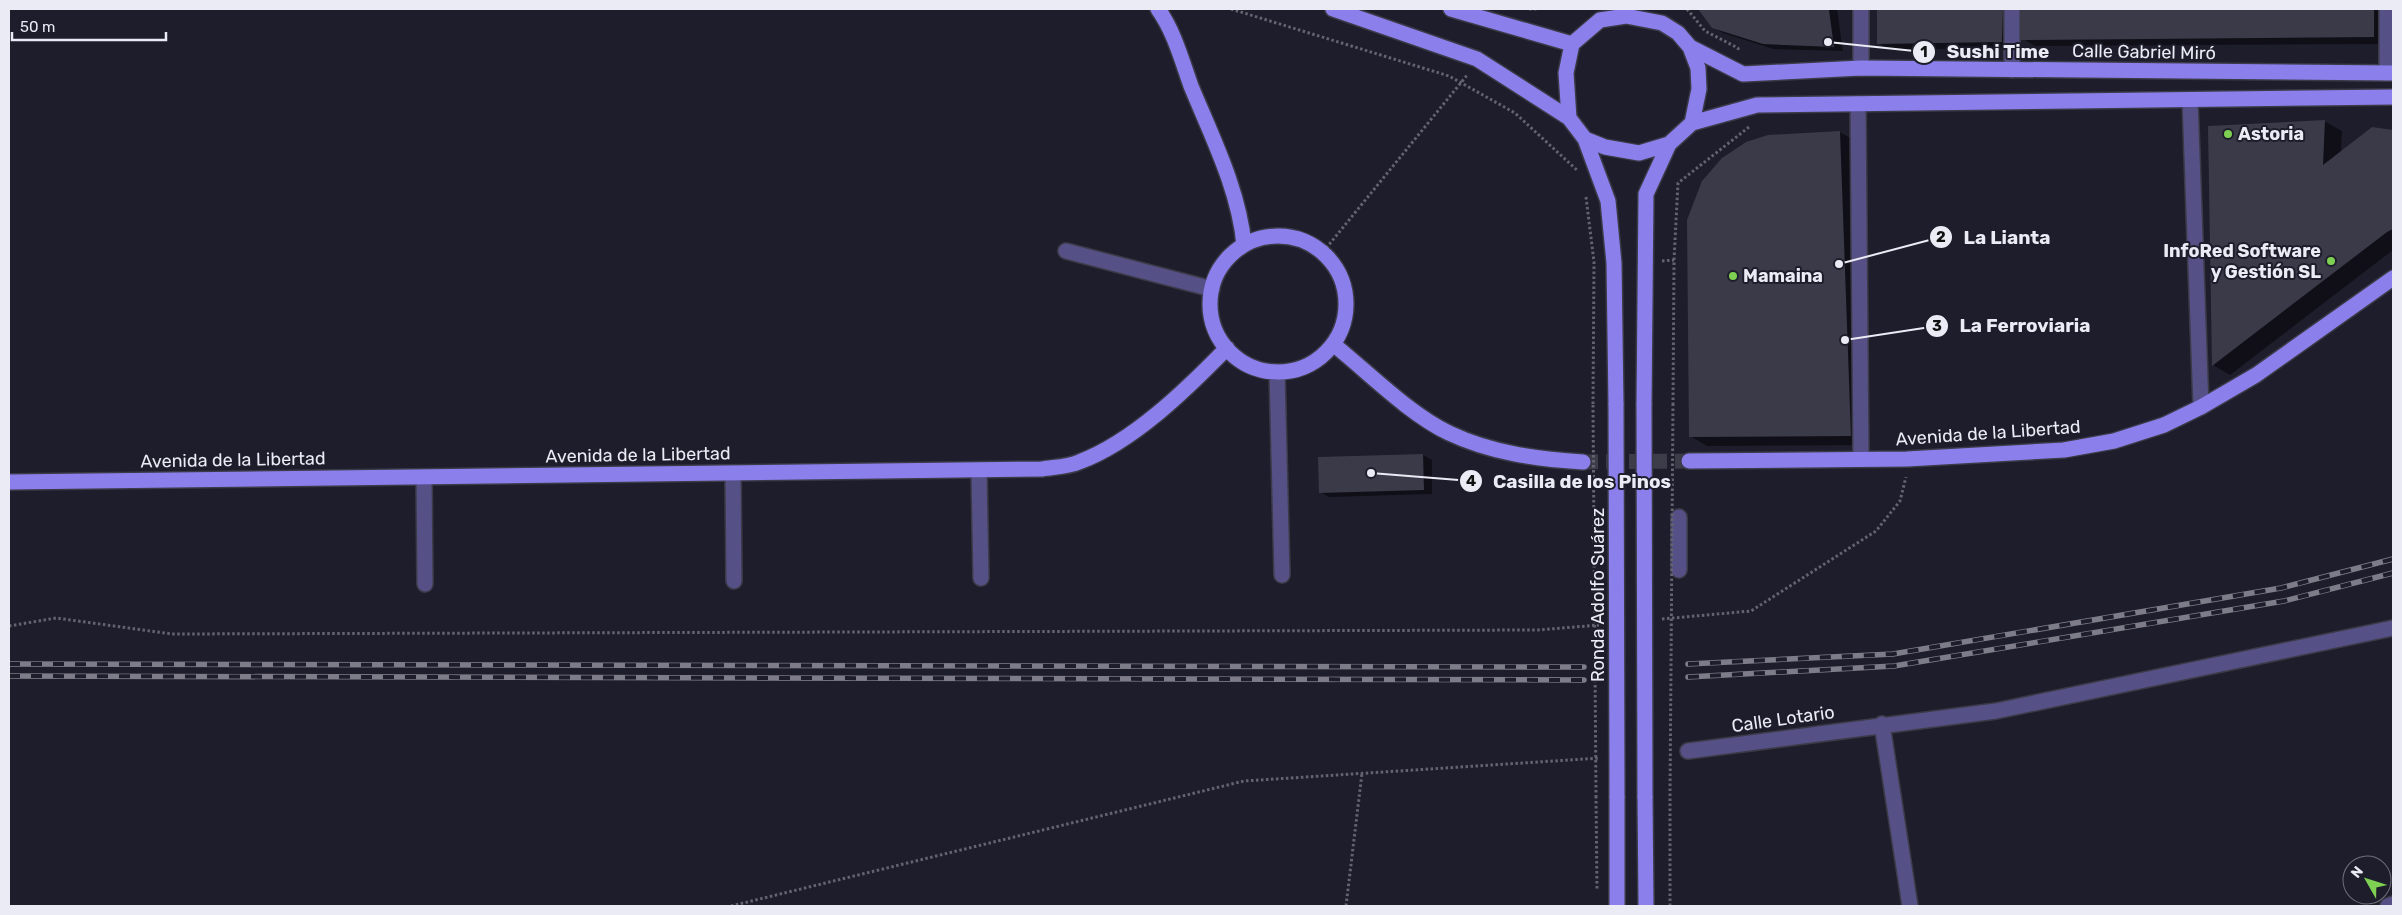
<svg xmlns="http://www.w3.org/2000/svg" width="2402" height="915" font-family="Rubik,sans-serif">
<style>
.shadow{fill:#0007}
.building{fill:#3a3a49}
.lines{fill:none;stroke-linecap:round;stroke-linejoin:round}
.major-tunnel{stroke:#3d3c49;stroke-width:15;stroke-dasharray:15 8;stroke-linecap:butt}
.minor-casing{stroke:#3b3a47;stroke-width:18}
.major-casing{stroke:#3b3a47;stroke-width:18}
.path{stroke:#646370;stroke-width:3;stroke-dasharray:2.5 2.5;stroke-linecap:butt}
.minor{stroke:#555085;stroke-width:15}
.major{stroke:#8b7fec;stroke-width:15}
.rail-casing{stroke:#7d7c88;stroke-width:5.5}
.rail{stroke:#1e1d2b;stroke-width:4;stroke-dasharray:11;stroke-linecap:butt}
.major-bridge-casing{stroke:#3b3a47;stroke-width:18;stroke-linecap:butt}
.path-bridge{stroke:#646370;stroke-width:3;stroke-dasharray:2.5 2.5;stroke-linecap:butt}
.major-bridge{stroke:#8b7fec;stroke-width:15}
.poi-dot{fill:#7ed053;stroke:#1e1d2b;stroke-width:2}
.labels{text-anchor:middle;stroke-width:4;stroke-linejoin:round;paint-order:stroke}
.street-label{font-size:18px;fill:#ebebf5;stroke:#1e1d2b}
.poi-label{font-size:18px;font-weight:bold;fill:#ebebf5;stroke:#1e1d2b;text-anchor:start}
.leader{fill:none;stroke:#ebebf5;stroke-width:2}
.callout-dot{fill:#ebebf5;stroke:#1e1d2b;stroke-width:2}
.mark-label{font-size:15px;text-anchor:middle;font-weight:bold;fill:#111}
.callout-label{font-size:19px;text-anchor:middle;font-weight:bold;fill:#ebebf5;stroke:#1e1d2b;stroke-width:4;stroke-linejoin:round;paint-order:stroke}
</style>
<rect width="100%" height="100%" fill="#1e1d2b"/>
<path class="shadow" d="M 1700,9 L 1775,9 L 1780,12 L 1780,9 L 1837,9 L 1843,51 L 1773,49 L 1723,33 L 1713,27 Z
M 1878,9 L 2019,9 L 2014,48 L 1890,50 L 1878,43 Z
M 2023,9 L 2393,9 L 2389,44 L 2035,46 L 2023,39 Z
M 2324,121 L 2342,131 L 2341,153 L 2393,132 L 2393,250 L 2230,375 L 2213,365 Z
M 1840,132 L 1857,142 L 1868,445 L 1707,446 L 1690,436 Z
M 1423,455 L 1432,460 L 1432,494 L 1329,497 L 1320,492 Z"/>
<path class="building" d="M 1698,9 L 1829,10 L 1834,47 L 1763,44 L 1712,28 Z
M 1877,9 L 2003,9 L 2002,42 L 1877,44 Z
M 2021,9 L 2374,9 L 2374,37 L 2021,40 Z
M 2325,120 L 2323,165 L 2372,127 L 2393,130 L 2393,229 L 2387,232 L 2212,366 L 2208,126 Z
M 1840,131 L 1851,436 L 1689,437 L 1687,220 L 1702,181 L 1722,158 L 1746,142 L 1768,135 Z
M 1423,454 L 1424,490 L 1319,493 L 1318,457 Z"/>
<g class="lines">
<path class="major-tunnel" d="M 1583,462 L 1689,461"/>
<g class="minor-casing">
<path id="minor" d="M 2387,9 L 2387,73
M 1861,68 L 1861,9
M 2012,70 L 2012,9
M 2190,100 L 2201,407
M 1858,104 L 1861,459
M 1066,251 L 1212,289
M 1277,372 L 1282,575
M 979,471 L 981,578
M 733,473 L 734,581
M 424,477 L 425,584
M 1679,517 L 1679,570
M 1882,724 L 1910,906
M 1688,751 L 1996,711 L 2393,628
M 2388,906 L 2393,904"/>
</g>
<g class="major-casing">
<path id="major" d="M 1158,9 C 1174,31 1182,61 1191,86 C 1212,137 1239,190 1244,245
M 1333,9 L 1477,59 L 1569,118
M 1451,9 L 1572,44
M 1626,16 L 1662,23 L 1678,33 L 1690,47 L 1698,68 L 1699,89 L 1692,123 L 1669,144 L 1639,153 L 1605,147 L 1585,139 L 1569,118 L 1566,73 L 1572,44 L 1600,20 Z
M 1690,47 L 1743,74 L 1861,68 L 2393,73
M 1692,123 L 1757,105 L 2393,97
M 1585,139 L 1608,201 L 1614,263 L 1616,405
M1210 304a68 68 0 1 1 136 0a68 68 0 1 1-136 0Z
M 1333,344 C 1368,372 1409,414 1449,433 C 1491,453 1537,459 1583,462
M 1644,405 L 1646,194 L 1669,144
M 1689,461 L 1907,459 L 2064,450 L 2114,441 L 2164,425 L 2201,407 L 2256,375 L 2393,278
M 9,482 L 1042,469 C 1054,467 1068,467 1079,462 C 1133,442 1187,389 1227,348
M 1645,796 L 1646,906
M 1617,906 L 1617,796"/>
</g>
<path class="path" d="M 1231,9 L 1449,76 L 1515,113 L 1578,171
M 1529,9 L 1537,9
M 1687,9 L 1705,31 L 1738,48 L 1739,52
M 1586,197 L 1594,262 L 1593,405
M 1323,252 L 1468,74
M 1662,261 L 1674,260
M 1673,405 L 1674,260 L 1678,183 L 1749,127 L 1749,125
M 1662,619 L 1751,611 L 1876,531 L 1900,501 L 1906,477
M 9,626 L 56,618 L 172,634 L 1538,630 L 1599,625
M 1596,796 L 1597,890
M 731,906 L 1244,781 L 1600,758
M 1346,906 L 1362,773
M 1670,906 L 1670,796"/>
<use href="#minor" class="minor"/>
<use href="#major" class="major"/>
<g class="rail-casing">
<path id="rail" d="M 9,664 L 1584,667
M 1688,664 L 1893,654 L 2281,588 L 2393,559
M 9,676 L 1584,680
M 1688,677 L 1894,666 L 2284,601 L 2393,573"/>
</g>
<use href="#rail" class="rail"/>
<g class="major-bridge-casing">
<path id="major-bridge" d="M 1616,405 L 1617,796
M 1644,405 L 1645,796"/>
</g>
<path class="path-bridge" d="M 1593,405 L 1596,796
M 1670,796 L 1673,405"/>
<use href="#major-bridge" class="major-bridge"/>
</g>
<g class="poi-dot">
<circle cx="2228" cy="134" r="5"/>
<circle cx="2331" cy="261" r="5"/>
<circle cx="1733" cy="276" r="5"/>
</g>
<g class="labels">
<g class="street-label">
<text transform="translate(2144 52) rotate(1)" y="6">Calle Gabriel Miró</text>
<text transform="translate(1988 433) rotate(-4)" y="6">Avenida de la Libertad</text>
<text transform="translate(638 455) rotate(-1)" y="6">Avenida de la Libertad</text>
<text transform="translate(233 460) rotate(-1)" y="6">Avenida de la Libertad</text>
<text transform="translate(1598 595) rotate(-90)" y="6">Ronda Adolfo Suárez</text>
<text transform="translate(1783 719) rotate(-8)" y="6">Calle Lotario</text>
</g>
<g class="poi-label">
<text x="2238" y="140">Astoria</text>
<text x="2321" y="257" text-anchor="end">InfoRed Software<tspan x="2321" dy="21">y Gestión SL</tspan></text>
<text x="1743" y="282">Mamaina</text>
</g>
</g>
<path class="leader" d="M1828 42L1924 52M1839 264L1941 237M1845 340L1937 326M1371 473L1471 481"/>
<g class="callout-dot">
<circle cx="1828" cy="42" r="5"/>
<circle cx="1839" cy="264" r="5"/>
<circle cx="1845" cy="340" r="5"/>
<circle cx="1371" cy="473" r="5"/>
<circle cx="1924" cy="52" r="12"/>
<circle cx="1941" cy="237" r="12"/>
<circle cx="1937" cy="326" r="12"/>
<circle cx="1471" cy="481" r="12"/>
</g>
<g class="mark-label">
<text x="1924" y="57">1</text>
<text x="1941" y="242">2</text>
<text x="1937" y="331">3</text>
<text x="1471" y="486">4</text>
</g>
<g class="callout-label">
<text x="1998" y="58">Sushi Time</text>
<text x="2007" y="244">La Lianta</text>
<text x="2025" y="332">La Ferroviaria</text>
<text x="1582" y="488">Casilla de los Pinos</text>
</g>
<rect width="2402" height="915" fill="none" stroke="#ebebf5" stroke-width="20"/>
<g transform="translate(2367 880) rotate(309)"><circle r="24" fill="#1e1d2b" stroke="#706f7c"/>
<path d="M0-4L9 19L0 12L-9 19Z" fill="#7ed053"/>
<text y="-8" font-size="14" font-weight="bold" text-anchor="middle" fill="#ebebf5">N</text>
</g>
<path d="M12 32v8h154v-8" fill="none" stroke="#ebebf5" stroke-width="2.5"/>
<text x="20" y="32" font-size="15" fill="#ebebf5" stroke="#1e1d2b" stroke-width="4" paint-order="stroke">50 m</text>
</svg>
